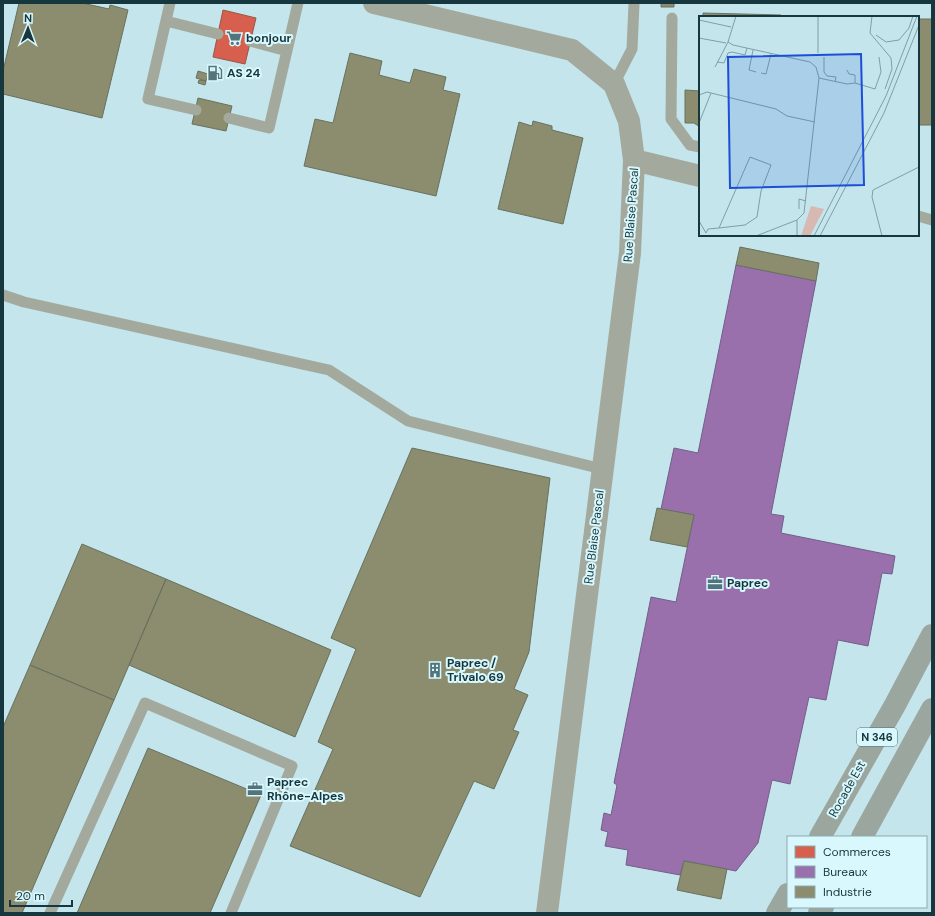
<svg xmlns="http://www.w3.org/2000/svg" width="935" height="916" font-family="'DM Sans',sans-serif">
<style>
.shops{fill:#d6604d;stroke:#9c5448}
.offices{fill:#9970ab;stroke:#715f8a}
.industry{fill:#8c8c6e;stroke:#68725f}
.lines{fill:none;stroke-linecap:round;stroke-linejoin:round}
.service{stroke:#a4a99d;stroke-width:11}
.minor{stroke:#a4a99d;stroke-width:22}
.trunk{stroke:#9ba69e;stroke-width:22}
.labels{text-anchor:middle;stroke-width:4;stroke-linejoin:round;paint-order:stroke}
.shield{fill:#d9f8fd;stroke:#507177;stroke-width:1}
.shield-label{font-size:11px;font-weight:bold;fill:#15373d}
.poi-label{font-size:12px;font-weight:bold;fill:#15373d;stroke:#d9f8fd;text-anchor:start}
.street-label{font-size:12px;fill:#15373d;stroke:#d9f8fd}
.inset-road{fill:none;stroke:#7d9fa5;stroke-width:1}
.view{fill:#1d4ed8;fill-opacity:0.15;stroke:#1d4ed8;stroke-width:2}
.inset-edge{fill:none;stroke:#15373d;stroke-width:2}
</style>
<rect width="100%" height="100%" fill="#c3e5eb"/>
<path class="shops" d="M 223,10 L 256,18 L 245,64 L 213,57 Z"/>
<path class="offices" d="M 736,265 L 816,281 L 771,514 L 784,516 L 781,533 L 895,556 L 892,574 L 882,573 L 868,646 L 838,640 L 826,700 L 809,697 L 790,784 L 772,780 L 758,843 L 736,871 L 684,861 L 680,875 L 626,865 L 628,850 L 605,846 L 608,832 L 601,830 L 604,813 L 611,815 L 617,785 L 614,783 L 651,597 L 676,602 L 694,515 L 661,509 L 674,448 L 698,453 Z"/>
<path class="industry" d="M 19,3 L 82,3 L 109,9 L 110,5 L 128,10 L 102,118 L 3,94 L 3,71 Z
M 661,3 L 674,3 L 674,7 L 661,7 Z
M 703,13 L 781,15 L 781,17 L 703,17 Z
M 918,19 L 932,19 L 932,125 L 918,125 Z
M 350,53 L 382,61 L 379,75 L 410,83 L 414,69 L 446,77 L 443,90 L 460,94 L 436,196 L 304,166 L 315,119 L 333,123 Z
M 198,71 L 208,74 L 206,81 L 196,78 Z
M 199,80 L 206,81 L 205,85 L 198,83 Z
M 685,90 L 700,91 L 700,127 L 694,123 L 685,123 Z
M 198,98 L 232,106 L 226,131 L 192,124 Z
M 533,121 L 552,126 L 552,130 L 583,138 L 563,224 L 498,209 L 519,122 L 532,126 Z
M 740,247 L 819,263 L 816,281 L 736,265 Z
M 412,448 L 550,478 L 529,652 L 514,689 L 528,695 L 513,730 L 519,732 L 494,789 L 474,781 L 420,897 L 290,846 L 333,749 L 318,742 L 356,649 L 331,638 Z
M 657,508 L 694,515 L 687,547 L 650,540 Z
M 82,544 L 166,579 L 114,700 L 30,665 Z
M 166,579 L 331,650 L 295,737 L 129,665 Z
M 30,665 L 114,700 L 22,913 L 3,913 L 3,727 Z
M 148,748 L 261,795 L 210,913 L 77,913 Z
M 684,861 L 727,869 L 721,899 L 677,890 Z"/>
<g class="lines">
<path class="service" d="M 170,3 L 148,99 L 196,110
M 672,18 L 671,119 L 690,145 L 700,147
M 166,21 L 218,34
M 250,41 L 287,51
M 614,84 L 632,49 L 634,4
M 229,118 L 269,128 L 298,3
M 918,216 L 932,220
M 3,295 L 24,302 L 329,370 L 408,421 L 602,469
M 50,913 L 145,703 L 292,766 L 231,913"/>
<path class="minor" d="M 374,3 L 572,50 L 614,84 L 629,121 L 634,160 L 630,253 L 547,913
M 634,160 L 700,176"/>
<path class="trunk" d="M 820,837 L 895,705 L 932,635
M 862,837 L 932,709
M 777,913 L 788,894
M 819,913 L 823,907"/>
</g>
<defs>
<g id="supermarket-bare" transform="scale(1.2)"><path d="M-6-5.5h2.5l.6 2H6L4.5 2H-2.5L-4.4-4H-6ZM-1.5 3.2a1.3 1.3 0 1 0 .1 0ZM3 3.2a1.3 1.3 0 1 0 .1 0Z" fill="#52747a" stroke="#d9f8fd" stroke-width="2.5" paint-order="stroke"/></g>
<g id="fuel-bare" transform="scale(1.2)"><path d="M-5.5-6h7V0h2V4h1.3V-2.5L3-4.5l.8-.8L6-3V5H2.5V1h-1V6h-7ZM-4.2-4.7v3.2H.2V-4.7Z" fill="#52747a" stroke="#d9f8fd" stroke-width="2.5" paint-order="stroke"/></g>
<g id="office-bare" transform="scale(1.2)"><path d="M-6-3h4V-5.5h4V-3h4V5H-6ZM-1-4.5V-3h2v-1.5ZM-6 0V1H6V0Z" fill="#52747a" stroke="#d9f8fd" stroke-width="2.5" paint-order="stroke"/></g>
<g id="building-bare" transform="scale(1.2)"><path d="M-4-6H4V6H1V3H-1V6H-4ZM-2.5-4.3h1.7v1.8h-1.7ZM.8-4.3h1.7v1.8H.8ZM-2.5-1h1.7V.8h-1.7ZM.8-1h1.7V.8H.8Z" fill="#52747a" stroke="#d9f8fd" stroke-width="2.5" paint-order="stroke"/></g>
</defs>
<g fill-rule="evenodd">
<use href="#supermarket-bare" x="234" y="38"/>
<use href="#fuel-bare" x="215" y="73"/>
<use href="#office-bare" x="715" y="583"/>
<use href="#building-bare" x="435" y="670"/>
<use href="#office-bare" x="255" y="789"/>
</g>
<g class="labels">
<rect class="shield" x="857" y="728" width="40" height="18" rx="3"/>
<g class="shield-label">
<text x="877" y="741">N 346</text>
</g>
<g class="poi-label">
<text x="246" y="42">bonjour</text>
<text x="227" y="77">AS 24</text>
<text x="727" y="587">Paprec</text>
<text x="447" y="667">Paprec /<tspan x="447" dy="14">Trivalo 69</tspan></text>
<text x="267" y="786">Paprec<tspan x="267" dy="14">Rhône-Alpes</tspan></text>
</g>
<g class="street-label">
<text transform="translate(631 215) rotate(-86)" y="4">Rue Blaise Pascal</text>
<text transform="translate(594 537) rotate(-83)" y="4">Rue Blaise Pascal</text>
<text transform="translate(847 789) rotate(-61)" y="4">Rocade Est</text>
</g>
</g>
<g transform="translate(699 16)">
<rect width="220" height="220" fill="#c3e5eb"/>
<path d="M 112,190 L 125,193 L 111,220 L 102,220 Z" fill="#d7b8b3"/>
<path class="inset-road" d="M 119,0 L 119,37M 173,0 L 171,17 L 192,42 L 193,53 L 186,73M 0,4 L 32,11M 177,19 L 187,26 L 200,24 L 210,12 L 214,0M 0,22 L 27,27M 29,26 L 34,29 L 111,46 L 117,51 L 120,62 L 105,197 L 98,204 L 57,220M 54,34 L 50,54 L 57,56M 125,41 L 125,56 L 128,60 L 137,61 L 136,66M 18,46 L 25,47 L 29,37 L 33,36 L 46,39 L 48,32M 16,51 L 29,26 L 37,0M 148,54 L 150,58 L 156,59 L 156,67M 62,57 L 67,58 L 72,38M 120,62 L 148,68 L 156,67M 156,67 L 176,73 L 182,56 L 180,41M 0,79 L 8,76 L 12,77M 0,107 L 12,77 L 77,93 L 88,100 L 116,106M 100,193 L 100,183 L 107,185M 98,204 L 98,220M 0,205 L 7,217M 7,217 L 9,213 L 20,212 L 46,209 L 58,201 L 62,175 L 72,149 L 51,141 L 20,212M 115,220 L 187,80 L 218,0M 121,220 L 185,97 L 220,9M 183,220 L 173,181 L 174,174 L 220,151"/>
<path class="view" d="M 162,38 L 165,169 L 31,172 L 29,41 Z"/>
<rect width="220" height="220" class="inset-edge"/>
</g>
<rect width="935" height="916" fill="none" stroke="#15373d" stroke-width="8"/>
<rect x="787" y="836" width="140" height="72" fill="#d9f8fd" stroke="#8babb0"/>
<rect x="795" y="846" width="20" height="12" fill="#d6604d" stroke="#8babb0"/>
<text x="823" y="856" font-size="12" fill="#15373d">Commerces</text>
<rect x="795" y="866" width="20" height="12" fill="#9970ab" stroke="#8babb0"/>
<text x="823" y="876" font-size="12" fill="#15373d">Bureaux</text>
<rect x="795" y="886" width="20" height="12" fill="#8c8c6e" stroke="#8babb0"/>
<text x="823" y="896" font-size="12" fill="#15373d">Industrie</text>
<g transform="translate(28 28) rotate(1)" stroke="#d9f8fd" stroke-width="3" paint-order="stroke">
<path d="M0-3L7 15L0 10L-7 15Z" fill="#15373d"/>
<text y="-6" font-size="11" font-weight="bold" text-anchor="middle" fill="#15373d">N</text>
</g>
<path d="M10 900v6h62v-6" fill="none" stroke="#15373d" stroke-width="2"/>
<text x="16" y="900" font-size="12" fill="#15373d" stroke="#d9f8fd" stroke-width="3" paint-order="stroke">20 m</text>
</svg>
